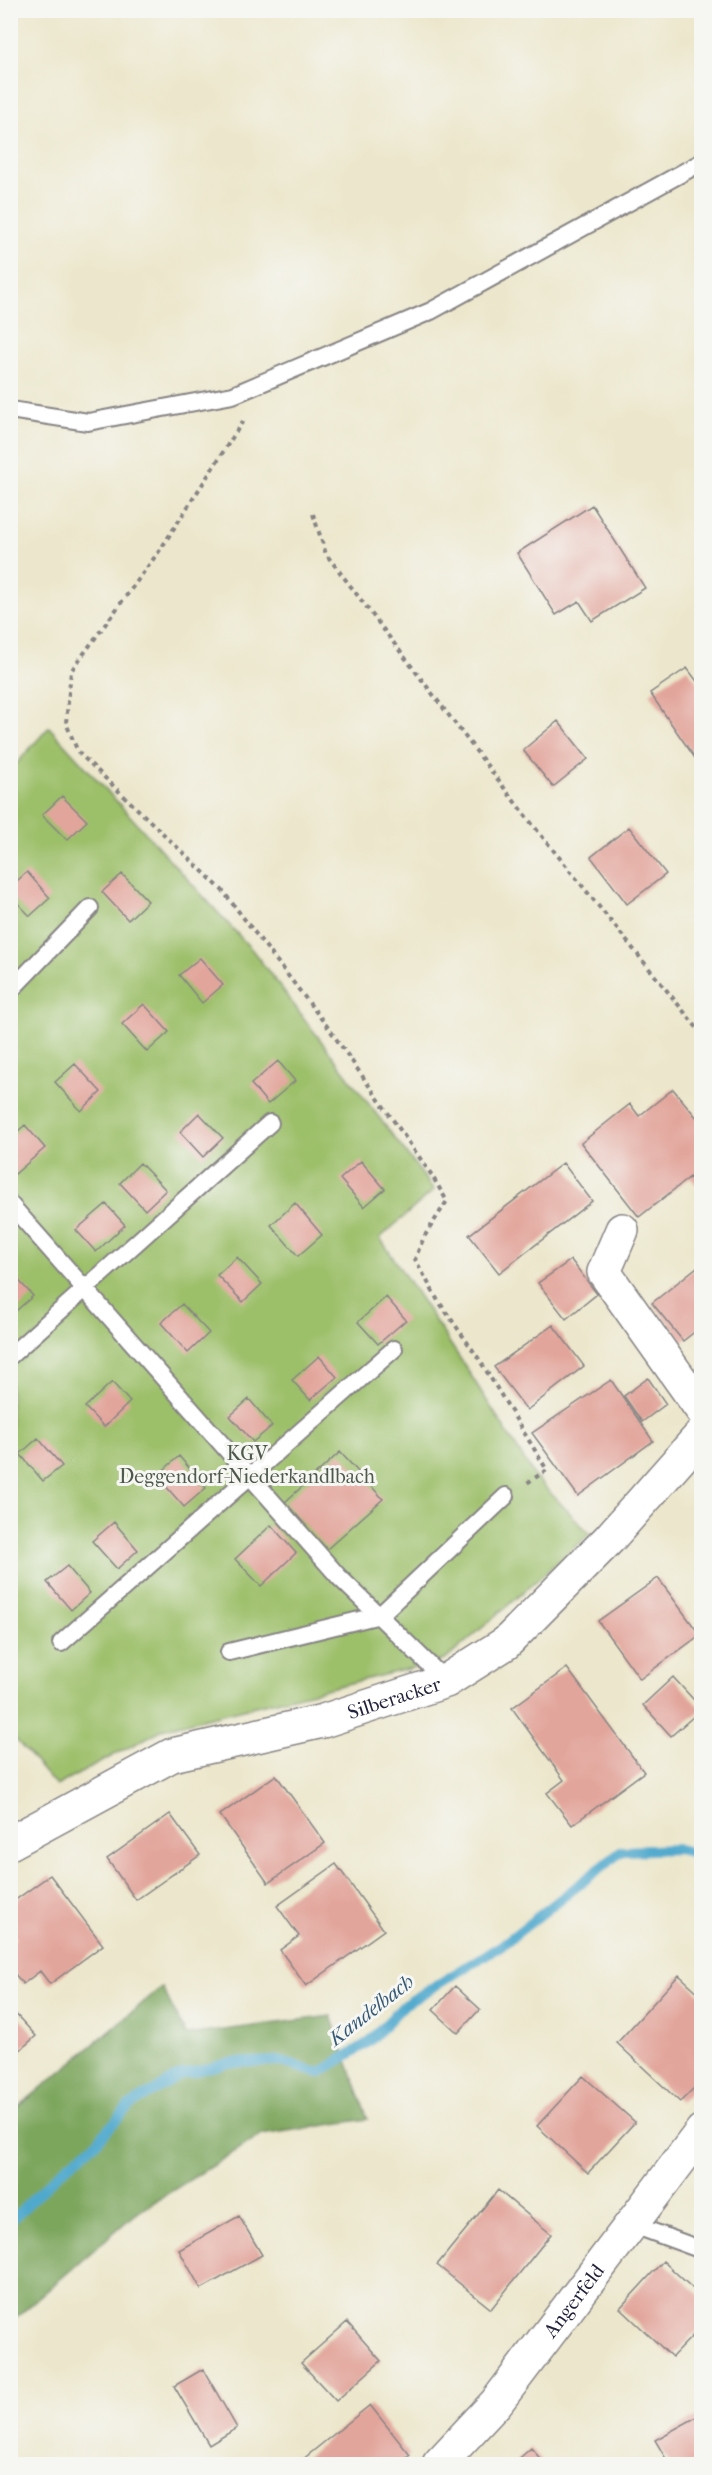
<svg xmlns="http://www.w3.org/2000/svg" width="712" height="2475" font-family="'IM FELL French Canon',serif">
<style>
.green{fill:#9cbf69;stroke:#5f7052;stroke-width:1.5}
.forest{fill:#7da65d;stroke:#50644c;stroke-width:1.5}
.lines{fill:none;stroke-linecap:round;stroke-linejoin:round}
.stream{stroke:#50a9cd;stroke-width:10}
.building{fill:#e2a59b}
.service-casing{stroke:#878484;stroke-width:20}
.minor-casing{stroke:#878484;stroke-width:36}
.path{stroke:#878484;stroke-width:4;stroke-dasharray:4.5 4.5;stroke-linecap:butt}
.service{stroke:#fff;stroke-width:16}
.minor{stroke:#fff;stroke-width:33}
.labels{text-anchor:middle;stroke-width:6;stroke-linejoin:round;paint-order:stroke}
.park-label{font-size:20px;fill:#4d594b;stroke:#f6f6f2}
.street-label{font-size:20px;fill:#22223b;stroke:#f6f6f2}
.water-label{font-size:21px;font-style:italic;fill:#345875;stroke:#f6f6f2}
</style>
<rect width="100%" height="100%" fill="#f6f6f2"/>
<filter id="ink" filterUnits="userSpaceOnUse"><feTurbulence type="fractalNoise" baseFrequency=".0167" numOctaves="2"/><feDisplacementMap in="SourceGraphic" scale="12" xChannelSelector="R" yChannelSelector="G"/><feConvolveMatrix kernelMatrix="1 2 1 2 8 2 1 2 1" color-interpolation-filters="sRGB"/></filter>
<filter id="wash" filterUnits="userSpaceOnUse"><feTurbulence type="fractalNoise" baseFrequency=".008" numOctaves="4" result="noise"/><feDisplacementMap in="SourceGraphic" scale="24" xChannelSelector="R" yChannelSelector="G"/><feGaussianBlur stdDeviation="1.35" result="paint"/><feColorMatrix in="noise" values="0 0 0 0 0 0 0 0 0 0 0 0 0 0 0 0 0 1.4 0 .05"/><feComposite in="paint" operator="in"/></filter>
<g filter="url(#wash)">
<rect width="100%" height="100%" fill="#ece7cc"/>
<path class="green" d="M 49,727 L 253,951 L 434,1190 L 380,1238 L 465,1366 L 535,1477 L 590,1534 L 445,1660 L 165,1728 L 56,1786 L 11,1734 L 10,771 Z"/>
<path class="forest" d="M 162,1987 L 186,2035 L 331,2016 L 368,2119 L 261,2135 L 135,2214 L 11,2322 L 11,2113 Z"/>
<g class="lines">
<path class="stream" d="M 10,2222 L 61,2171 L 94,2145 L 129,2106 L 181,2075 L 228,2063 L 278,2061 L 319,2073 L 369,2042 L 404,2005 L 502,1945 L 622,1851 L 678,1849 L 702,1855"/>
</g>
<g id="blocks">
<path class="building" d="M 592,505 L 645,588 L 592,621 L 579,601 L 556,615 L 517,553 Z
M 687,668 L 702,688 L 702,762 L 699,764 L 650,693 Z
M 558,721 L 588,759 L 553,787 L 523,750 Z
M 62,796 L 87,821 L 67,840 L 42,815 Z
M 629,827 L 666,874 L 627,904 L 591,857 Z
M 27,872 L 50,898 L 30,916 L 10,895 L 10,887 Z
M 122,874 L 148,901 L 128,920 L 102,892 Z
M 200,958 L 223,985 L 202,1003 L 179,975 Z
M 144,1004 L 169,1032 L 147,1052 L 122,1024 Z
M 278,1061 L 295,1081 L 268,1104 L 251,1084 Z
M 75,1064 L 101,1092 L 81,1111 L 55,1082 Z
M 673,1089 L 702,1124 L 702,1192 L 690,1177 L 639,1217 L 581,1143 L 630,1104 L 639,1116 Z
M 199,1113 L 223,1138 L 203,1157 L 180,1132 Z
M 25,1125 L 45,1148 L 15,1174 L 10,1170 L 10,1138 Z
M 361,1161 L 385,1189 L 364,1207 L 340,1179 Z
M 140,1163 L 166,1190 L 145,1210 L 120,1183 Z
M 563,1163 L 592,1201 L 499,1273 L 469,1235 Z
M 295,1203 L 322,1235 L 298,1256 L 271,1225 Z
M 106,1204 L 125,1225 L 96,1252 L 76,1230 Z
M 237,1257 L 262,1284 L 243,1302 L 217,1275 Z
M 571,1260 L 597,1294 L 566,1319 L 538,1283 Z
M 702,1263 L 702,1326 L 683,1341 L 652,1303 Z
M 13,1274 L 33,1296 L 10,1316 L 10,1276 Z
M 386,1297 L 406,1320 L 378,1344 L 358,1322 Z
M 182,1304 L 209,1333 L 188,1353 L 161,1323 Z
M 553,1325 L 584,1366 L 527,1410 L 494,1367 Z
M 319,1356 L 337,1377 L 310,1400 L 292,1380 Z
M 648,1378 L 666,1404 L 642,1422 L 624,1396 Z
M 611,1380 L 653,1441 L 578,1496 L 532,1433 Z
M 112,1382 L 130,1402 L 104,1427 L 85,1407 Z
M 249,1399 L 272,1426 L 253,1442 L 230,1416 Z
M 38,1438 L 62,1466 L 43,1481 L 20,1454 Z
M 340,1452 L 383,1499 L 327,1549 L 284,1503 Z
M 179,1456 L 206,1488 L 184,1507 L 157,1476 Z
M 114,1522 L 138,1550 L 117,1569 L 92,1541 Z
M 271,1525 L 296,1553 L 261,1586 L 235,1559 Z
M 67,1566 L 90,1593 L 71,1610 L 47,1582 Z
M 658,1578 L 700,1635 L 640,1679 L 598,1621 Z
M 567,1668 L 644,1772 L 572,1825 L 547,1793 L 564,1780 L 512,1708 Z
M 673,1677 L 702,1709 L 671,1736 L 643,1705 Z
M 276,1775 L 325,1843 L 268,1883 L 220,1815 Z
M 170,1814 L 200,1855 L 136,1900 L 107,1859 Z
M 336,1864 L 384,1930 L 306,1986 L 280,1950 L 299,1936 L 277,1906 Z
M 50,1875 L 103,1945 L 50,1984 L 40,1971 L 23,1984 L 10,1968 L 10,1942 L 16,1938 L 10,1931 L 10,1904 Z
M 679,1975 L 702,1996 L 702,2080 L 680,2102 L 617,2043 Z
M 455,1986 L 480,2009 L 458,2033 L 433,2010 Z
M 10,2008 L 36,2036 L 10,2059 Z
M 583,2076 L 635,2122 L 588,2173 L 537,2126 Z
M 498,2190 L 551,2234 L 491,2309 L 437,2265 Z
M 239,2216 L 262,2255 L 201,2289 L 179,2250 Z
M 663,2261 L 702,2297 L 702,2326 L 672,2357 L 620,2308 Z
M 347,2322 L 381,2361 L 336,2401 L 301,2363 Z
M 203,2369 L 237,2428 L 209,2445 L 174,2386 Z
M 370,2405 L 410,2455 L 398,2464 L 306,2464 L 302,2460 Z
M 702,2414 L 702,2464 L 669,2464 L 655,2440 Z
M 531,2448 L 545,2464 L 513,2464 Z"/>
</g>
</g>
<g filter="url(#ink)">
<use href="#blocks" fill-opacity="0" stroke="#878484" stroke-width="1.5"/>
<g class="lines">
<g class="service-casing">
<path id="service" d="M 10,410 L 88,422 L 233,395 L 431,311 L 702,162
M 10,991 L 90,908
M 10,1204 L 339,1577 L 446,1681
M 10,1356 L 270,1123
M 61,1643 L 394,1349
M 229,1652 L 380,1615 L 506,1496
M 631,2224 L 702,2250"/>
</g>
<g class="minor-casing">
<g id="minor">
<path d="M 622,1230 L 604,1272 L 702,1410"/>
<path id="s1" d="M 10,1843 L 172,1755 L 323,1721 L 446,1681 L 506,1643 L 609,1539 L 702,1434"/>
<path id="s2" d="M 439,2464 L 496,2403 L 702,2131"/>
</g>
</g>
<path class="path" d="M 243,421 L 160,550 L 71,671 L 66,723 L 78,752 L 222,890 L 330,1030 L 431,1174 L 447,1201 L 424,1237 L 415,1259 L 437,1299 L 479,1359 L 547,1470 L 527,1483
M 313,514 L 326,554 L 524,814 L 702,1034"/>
<use href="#service" class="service"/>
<use href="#minor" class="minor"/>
</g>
</g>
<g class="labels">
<g class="park-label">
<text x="247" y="1460">KGV<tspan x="247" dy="23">Deggendorf-Niederkandlbach</tspan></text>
</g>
<g class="street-label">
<text dy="7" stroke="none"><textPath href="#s1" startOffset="414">Silberacker</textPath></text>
<text dy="7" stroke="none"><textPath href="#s2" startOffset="212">Angerfeld</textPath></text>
</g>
<g class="water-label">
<text transform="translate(371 2010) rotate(-38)" y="7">Kandelbach</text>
</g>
</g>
<rect width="712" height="2475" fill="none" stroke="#f6f6f2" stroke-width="36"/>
</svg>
